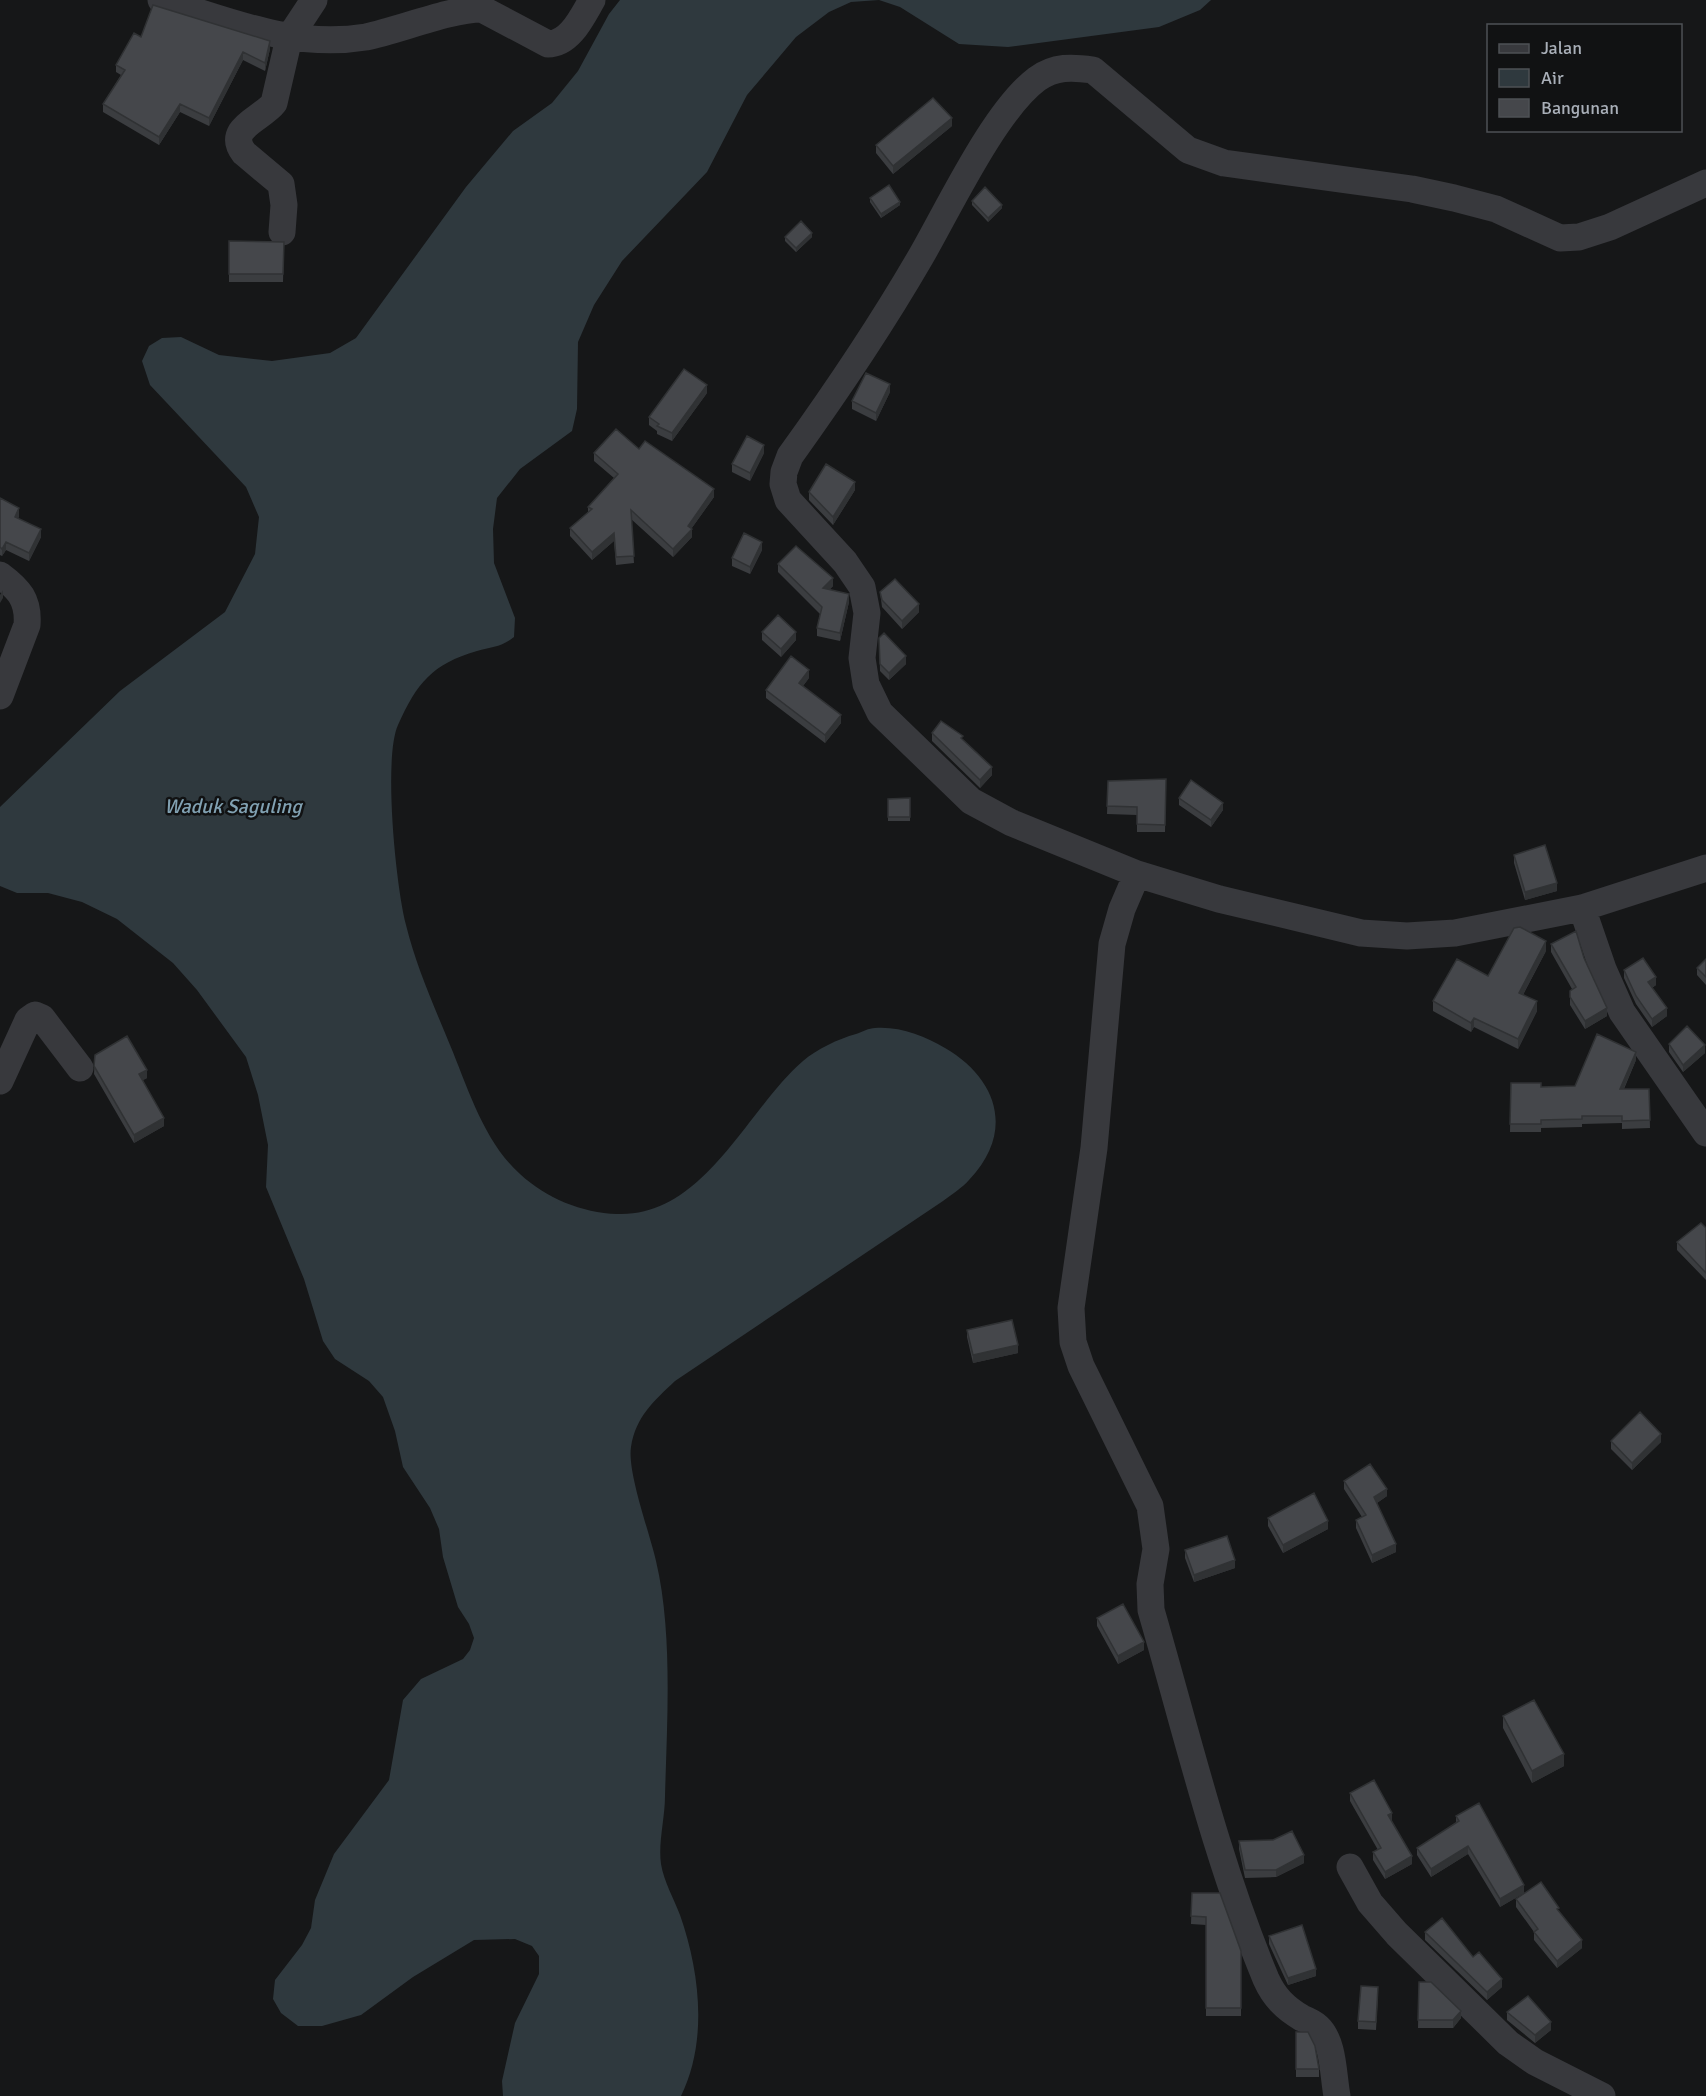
<svg xmlns="http://www.w3.org/2000/svg" width="1706" height="2096" font-family="Signika,sans-serif">
<style>
.water{fill:#2f393e}
.lines{fill:none;stroke-linecap:round;stroke-linejoin:round}
.minor{stroke:#38393d;stroke-width:27}
.wall{fill:#3b3d40}
.shaded-wall{fill:#303234}
.building{fill:#45474b;stroke:#303234;stroke-width:1.5}
.labels{text-anchor:middle;stroke-width:5;stroke-linejoin:round;paint-order:stroke}
.water-label{font-size:20px;font-style:italic;fill:#81a1b2;stroke:#111213}
</style>
<rect width="100%" height="100%" fill="#161718"/>
<path class="water" d="M 620,0 L 1211,0 L 1200,10 L 1159,27 L 1008,47 L 959,44 L 900,7 L 879,0 L 851,2 L 829,12 L 796,37 L 747,95 L 707,172 L 622,261 L 594,305 L 578,342 L 577,409 L 572,431 L 520,469 L 497,498 L 493,529 L 494,563 L 515,618 L 514,637 C 502,647 491,647 477,651 C 432,664 417,683 398,725 C 383,758 396,888 406,925 C 416,966 434,1006 450,1045 C 468,1088 484,1142 520,1174 C 546,1198 582,1213 617,1214 C 704,1218 747,1109 803,1061 C 817,1049 838,1039 856,1034 C 862,1032 869,1028 875,1028 C 899,1026 925,1036 945,1048 C 998,1079 1015,1132 969,1180 C 962,1188 952,1194 943,1201 L 675,1381 C 654,1401 636,1416 631,1447 C 627,1472 650,1534 656,1561 C 673,1633 667,1722 665,1796 C 665,1818 658,1843 661,1864 C 664,1882 674,1899 680,1915 C 700,1972 708,2041 681,2096 L 503,2096 L 502,2081 L 515,2023 L 539,1974 L 539,1956 L 532,1946 L 515,1939 L 474,1940 L 413,1977 L 361,2015 L 322,2026 L 298,2026 L 281,2013 L 273,1999 L 275,1980 L 302,1945 L 311,1928 L 315,1900 L 334,1854 L 389,1780 L 403,1700 L 421,1679 L 463,1659 L 470,1650 L 474,1638 L 469,1624 L 458,1607 L 443,1557 L 439,1529 L 430,1508 L 403,1467 L 395,1431 L 383,1397 L 369,1381 L 335,1359 L 323,1341 L 304,1279 L 266,1187 L 268,1145 L 258,1095 L 246,1057 L 197,990 L 173,963 L 117,919 L 82,902 L 48,893 L 17,893 L 0,886 L 0,807 L 120,691 L 225,612 L 255,554 L 259,517 L 246,487 L 150,385 L 142,361 L 149,346 L 162,338 L 181,337 L 219,355 L 272,361 L 330,353 L 356,338 L 466,187 L 513,131 L 552,103 L 578,71 L 609,14 Z"/>
<g class="lines">
<path class="minor" d="M 161,0 C 228,21 294,49 366,37 C 400,30 450,9 482,9 L 548,44 C 570,44 582,17 592,0
M 282,232 L 284,205 L 281,184 L 244,153 C 225,128 262,119 274,103 L 289,38 L 314,0
M 0,575 C 19,589 29,600 27,625 L 0,696
M 1137,874 L 1012,823 L 971,801 L 880,713 L 866,684 L 862,658 L 867,613 L 862,587 L 845,562 L 788,500 L 783,484 L 784,472 L 790,456 C 836,392 880,327 920,258 C 948,210 994,111 1037,79 C 1055,66 1072,67 1093,70 L 1188,150 L 1224,163 L 1412,189 L 1454,198 L 1496,209 L 1560,238 L 1579,237 L 1610,227 L 1706,183
M 1582,908 L 1603,969 L 1622,1012 L 1706,1133
M 0,1081 L 28,1020 L 35,1015 L 42,1018 L 80,1068
M 1350,1867 L 1370,1903 L 1397,1934 L 1508,2043 L 1535,2062 L 1602,2096
M 1337,2096 C 1333,2075 1334,2042 1318,2027 C 1314,2023 1307,2020 1302,2018 C 1285,2008 1274,1997 1266,1979 C 1216,1859 1187,1734 1151,1610 L 1150,1584 L 1156,1549 L 1150,1506 L 1081,1366 L 1073,1342 L 1071,1308 L 1094,1148 L 1112,944 L 1122,909 L 1137,874 L 1219,899 L 1361,933 L 1407,936 L 1455,933 L 1582,908 L 1706,868"/>
</g>
<path class="wall" d="M 270,49 L 265,71 L 243,60 L 209,126 L 180,112 L 159,145 L 103,112 L 103,104 L 121,75 L 116,72 L 116,65 Z
M 952,126 L 893,174 L 876,153 L 876,145 Z
M 870,198 L 900,205 L 881,218 L 870,202 Z
M 972,201 L 1002,208 L 988,222 L 972,205 Z
M 785,237 L 812,237 L 796,252 L 785,241 Z
M 229,241 L 284,242 L 283,282 L 229,282 Z
M 890,392 L 876,421 L 852,409 L 852,401 Z
M 707,393 L 672,441 L 657,434 L 657,431 L 649,425 L 649,417 Z
M 639,449 L 714,497 L 691,529 L 692,537 L 673,557 L 631,519 L 634,563 L 616,565 L 614,541 L 592,560 L 570,536 L 570,528 L 588,512 L 588,507 L 614,478 L 594,461 L 594,453 Z
M 764,453 L 750,481 L 732,472 L 732,464 Z
M 855,490 L 833,525 L 809,500 L 809,492 Z
M 0,498 L 19,516 L 18,519 L 41,537 L 29,561 L 6,550 L 2,556 L 0,555 Z
M 762,550 L 750,574 L 732,566 L 732,558 Z
M 778,564 L 833,586 L 829,590 L 849,602 L 840,641 L 817,636 L 817,628 L 820,614 L 778,572 Z
M 880,592 L 919,612 L 902,629 L 882,607 Z
M 762,632 L 796,640 L 781,657 L 762,640 Z
M 879,638 L 906,664 L 889,680 L 880,671 Z
M 809,678 L 803,686 L 841,723 L 825,743 L 766,698 L 766,690 Z
M 932,733 L 992,775 L 980,788 L 932,741 Z
M 1166,779 L 1165,832 L 1137,832 L 1137,815 L 1107,814 L 1108,781 Z
M 910,798 L 910,821 L 888,821 L 888,799 Z
M 1179,798 L 1223,810 L 1211,827 L 1179,805 Z
M 1514,855 L 1557,891 L 1525,900 L 1514,863 Z
M 1551,944 L 1584,958 L 1607,1016 L 1585,1029 L 1570,1005 L 1570,991 L 1572,989 L 1551,952 Z
M 1546,951 L 1523,995 L 1537,1011 L 1518,1049 L 1474,1027 L 1471,1032 L 1433,1011 L 1433,1001 L 1488,976 Z
M 1706,959 L 1706,985 L 1697,975 L 1697,968 Z
M 1624,970 L 1656,985 L 1652,988 L 1667,1016 L 1652,1027 L 1636,1004 L 1624,978 Z
M 1669,1044 L 1705,1053 L 1683,1072 L 1669,1052 Z
M 95,1055 L 147,1078 L 143,1080 L 164,1126 L 134,1143 L 94,1074 Z
M 1636,1060 L 1624,1089 L 1649,1089 L 1650,1128 L 1622,1129 L 1622,1123 L 1582,1124 L 1582,1127 L 1541,1128 L 1541,1132 L 1510,1132 L 1511,1083 L 1541,1087 L 1575,1086 Z
M 1706,1228 L 1706,1280 L 1677,1250 L 1677,1242 Z
M 967,1330 L 1018,1353 L 973,1363 L 967,1337 Z
M 1611,1441 L 1661,1442 L 1632,1470 L 1611,1449 Z
M 1344,1481 L 1387,1496 L 1377,1503 L 1396,1552 L 1372,1563 L 1356,1528 L 1356,1520 L 1362,1517 L 1344,1489 Z
M 1268,1518 L 1328,1529 L 1283,1553 L 1268,1526 Z
M 1185,1550 L 1235,1568 L 1194,1582 L 1185,1558 Z
M 1097,1618 L 1144,1650 L 1118,1664 L 1097,1626 Z
M 1503,1716 L 1564,1766 L 1532,1783 L 1503,1728 Z
M 1350,1793 L 1392,1821 L 1391,1821 L 1412,1864 L 1385,1879 L 1373,1860 L 1373,1852 L 1378,1850 L 1350,1801 Z
M 1456,1816 L 1524,1893 L 1500,1907 L 1468,1854 L 1431,1877 L 1417,1855 L 1417,1848 L 1456,1823 Z
M 1273,1840 L 1304,1863 L 1276,1877 L 1245,1878 L 1239,1849 L 1239,1841 Z
M 1192,1893 L 1241,1951 L 1241,2016 L 1206,2016 L 1206,1925 L 1191,1924 Z
M 1516,1899 L 1559,1912 L 1582,1948 L 1557,1968 L 1534,1940 L 1534,1932 L 1516,1907 Z
M 1425,1932 L 1473,1957 L 1502,1987 L 1487,2000 L 1425,1940 Z
M 1269,1936 L 1316,1976 L 1288,1985 L 1269,1944 Z
M 1419,1982 L 1461,2018 L 1453,2028 L 1418,2028 Z
M 1378,1995 L 1376,2030 L 1358,2029 L 1358,2021 Z
M 1507,2012 L 1551,2030 L 1535,2043 L 1507,2020 Z
M 1296,2032 L 1319,2069 L 1319,2077 L 1296,2077 Z"/>
<path class="shaded-wall" d="M 270,41 L 270,49 L 265,71 L 265,63 Z
M 243,52 L 243,60 L 209,126 L 209,118 Z
M 180,104 L 180,112 L 159,145 L 159,137 Z
M 952,118 L 952,126 L 893,174 L 893,166 Z
M 900,202 L 900,205 L 881,218 L 881,214 Z
M 1002,205 L 1002,208 L 988,222 L 988,218 Z
M 812,233 L 812,237 L 796,252 L 796,248 Z
M 890,384 L 890,392 L 876,421 L 876,413 Z
M 707,385 L 707,393 L 672,441 L 672,433 Z
M 764,445 L 764,453 L 750,481 L 750,473 Z
M 855,482 L 855,490 L 833,525 L 833,517 Z
M 714,489 L 714,497 L 689,532 L 692,529 L 692,537 L 673,557 L 673,549 L 688,526 Z
M 19,508 L 19,516 L 15,525 L 15,517 Z
M 41,529 L 41,537 L 29,561 L 29,553 Z
M 614,533 L 614,541 L 592,560 L 592,552 Z
M 6,542 L 6,550 L 2,556 L 2,549 Z
M 762,542 L 762,550 L 750,574 L 750,567 Z
M 833,578 L 833,586 L 823,596 L 823,588 Z
M 3,590 L 3,598 L 0,603 L 0,595 Z
M 849,594 L 849,602 L 840,641 L 840,633 Z
M 919,604 L 919,612 L 902,629 L 902,621 Z
M 796,632 L 796,640 L 781,657 L 781,649 Z
M 906,656 L 906,664 L 889,680 L 889,673 Z
M 809,670 L 809,678 L 799,691 L 799,683 Z
M 841,715 L 841,723 L 825,743 L 825,735 Z
M 992,767 L 992,775 L 980,788 L 980,780 Z
M 1223,803 L 1223,810 L 1211,827 L 1211,820 Z
M 1557,883 L 1557,891 L 1525,900 L 1525,892 Z
M 1546,941 L 1546,951 L 1519,1002 L 1519,993 Z
M 1656,977 L 1656,985 L 1648,990 L 1648,982 Z
M 1537,1001 L 1537,1011 L 1518,1049 L 1518,1039 Z
M 1607,1008 L 1607,1016 L 1585,1029 L 1585,1021 Z
M 1667,1008 L 1667,1016 L 1652,1027 L 1652,1019 Z
M 1474,1018 L 1474,1027 L 1471,1032 L 1471,1023 Z
M 1705,1045 L 1705,1053 L 1683,1072 L 1683,1065 Z
M 1636,1052 L 1636,1060 L 1620,1097 L 1620,1089 Z
M 147,1070 L 147,1078 L 139,1082 L 139,1074 Z
M 164,1118 L 164,1126 L 134,1143 L 134,1135 Z
M 1018,1345 L 1018,1353 L 973,1363 L 973,1355 Z
M 1661,1434 L 1661,1442 L 1632,1470 L 1632,1463 Z
M 1387,1489 L 1387,1496 L 1374,1505 L 1374,1497 Z
M 1328,1521 L 1328,1529 L 1283,1553 L 1283,1545 Z
M 1396,1544 L 1396,1552 L 1372,1563 L 1372,1555 Z
M 1235,1560 L 1235,1568 L 1194,1582 L 1194,1575 Z
M 1144,1642 L 1144,1650 L 1118,1664 L 1118,1656 Z
M 1564,1754 L 1564,1766 L 1532,1783 L 1532,1771 Z
M 1392,1813 L 1392,1821 L 1388,1823 L 1388,1815 Z
M 1468,1846 L 1468,1854 L 1431,1877 L 1431,1869 Z
M 1304,1855 L 1304,1863 L 1276,1877 L 1276,1870 Z
M 1412,1856 L 1412,1864 L 1385,1879 L 1385,1872 Z
M 1524,1885 L 1524,1893 L 1500,1907 L 1500,1899 Z
M 1582,1940 L 1582,1948 L 1557,1968 L 1557,1961 Z
M 1316,1969 L 1316,1976 L 1288,1985 L 1288,1978 Z
M 1502,1979 L 1502,1987 L 1487,2000 L 1487,1992 Z
M 1461,2011 L 1461,2018 L 1453,2028 L 1453,2020 Z
M 1551,2022 L 1551,2030 L 1535,2043 L 1535,2035 Z"/>
<path class="building" d="M 153,5 L 270,41 L 265,63 L 243,52 L 209,118 L 180,104 L 159,137 L 103,104 L 125,70 L 116,65 L 134,33 L 141,37 Z
M 933,98 L 952,118 L 893,166 L 876,145 Z
M 889,185 L 900,202 L 881,214 L 870,198 Z
M 985,187 L 1002,205 L 988,218 L 972,201 Z
M 801,221 L 812,233 L 796,248 L 785,237 Z
M 229,241 L 284,242 L 283,274 L 229,274 Z
M 684,369 L 707,385 L 672,433 L 657,426 L 659,424 L 649,417 Z
M 866,373 L 890,384 L 876,413 L 852,401 Z
M 616,429 L 639,449 L 645,441 L 714,489 L 688,526 L 692,529 L 673,549 L 631,510 L 634,556 L 616,557 L 614,533 L 592,552 L 570,528 L 592,509 L 588,507 L 618,474 L 594,453 Z
M 747,436 L 764,445 L 750,473 L 732,464 Z
M 826,464 L 855,482 L 833,517 L 809,492 Z
M 0,498 L 19,508 L 15,517 L 41,529 L 29,553 L 6,542 L 2,549 L 0,547 Z
M 744,533 L 762,542 L 750,567 L 732,558 Z
M 796,546 L 833,578 L 823,588 L 849,594 L 840,633 L 817,628 L 822,607 L 778,564 Z
M 895,579 L 919,604 L 902,621 L 882,600 L 880,592 Z
M 778,615 L 796,632 L 781,649 L 762,632 Z
M 884,633 L 906,656 L 889,673 L 880,664 L 879,638 Z
M 791,656 L 809,670 L 799,683 L 841,715 L 825,735 L 766,690 Z
M 941,721 L 963,736 L 961,738 L 992,767 L 980,780 L 932,733 Z
M 1166,779 L 1165,825 L 1137,824 L 1137,807 L 1107,806 L 1108,781 Z
M 1191,780 L 1223,803 L 1211,820 L 1179,798 Z
M 910,798 L 910,817 L 888,817 L 888,799 Z
M 1545,845 L 1557,883 L 1525,892 L 1514,855 Z
M 1520,927 L 1546,941 L 1519,993 L 1537,1001 L 1518,1039 L 1474,1018 L 1471,1023 L 1433,1001 L 1457,959 L 1488,976 L 1514,928 Z
M 1576,931 L 1584,958 L 1607,1008 L 1585,1021 L 1570,997 L 1570,991 L 1576,987 L 1551,944 Z
M 1643,958 L 1656,977 L 1648,982 L 1667,1008 L 1652,1019 L 1636,996 L 1624,970 Z
M 1706,959 L 1706,977 L 1697,968 Z
M 1687,1026 L 1705,1045 L 1683,1065 L 1669,1044 Z
M 1597,1034 L 1636,1052 L 1620,1089 L 1649,1089 L 1650,1120 L 1622,1121 L 1622,1116 L 1582,1116 L 1582,1119 L 1541,1120 L 1541,1124 L 1510,1124 L 1511,1083 L 1541,1083 L 1541,1087 L 1575,1086 Z
M 127,1036 L 147,1070 L 139,1074 L 164,1118 L 134,1135 L 94,1066 L 95,1055 Z
M 1701,1223 L 1706,1228 L 1706,1273 L 1677,1242 Z
M 1012,1320 L 1018,1345 L 973,1355 L 967,1330 Z
M 1640,1412 L 1661,1434 L 1632,1463 L 1611,1441 Z
M 1370,1464 L 1387,1489 L 1374,1497 L 1396,1544 L 1372,1555 L 1356,1520 L 1366,1515 L 1344,1481 Z
M 1314,1493 L 1328,1521 L 1283,1545 L 1268,1518 Z
M 1227,1536 L 1235,1560 L 1194,1575 L 1185,1550 Z
M 1123,1604 L 1144,1642 L 1118,1656 L 1097,1618 Z
M 1534,1700 L 1564,1754 L 1532,1771 L 1503,1716 Z
M 1374,1780 L 1392,1813 L 1388,1815 L 1412,1856 L 1385,1872 L 1373,1852 L 1381,1848 L 1350,1793 Z
M 1479,1803 L 1524,1885 L 1500,1899 L 1468,1846 L 1431,1869 L 1417,1848 L 1459,1821 L 1456,1816 Z
M 1292,1831 L 1304,1855 L 1276,1870 L 1245,1870 L 1239,1841 L 1273,1840 Z
M 1541,1882 L 1559,1908 L 1557,1909 L 1582,1940 L 1557,1961 L 1534,1932 L 1538,1929 L 1516,1899 Z
M 1192,1893 L 1220,1893 L 1241,1951 L 1241,2008 L 1206,2008 L 1206,1917 L 1191,1916 Z
M 1442,1918 L 1473,1957 L 1479,1952 L 1502,1979 L 1487,1992 L 1425,1932 Z
M 1302,1925 L 1316,1969 L 1288,1978 L 1269,1936 Z
M 1419,1982 L 1431,1982 L 1461,2011 L 1453,2020 L 1418,2020 Z
M 1361,1986 L 1378,1987 L 1376,2022 L 1358,2021 Z
M 1528,1996 L 1551,2022 L 1535,2035 L 1507,2012 Z
M 1296,2032 L 1308,2032 L 1315,2046 L 1319,2069 L 1296,2069 Z"/>
<g class="labels">
<g class="water-label">
<text x="233" y="813">Waduk Saguling</text>
</g>
</g>
<rect x="1487" y="24" width="195" height="108" fill="#111213" stroke="#4e5155" stroke-width="1.5"/>
<rect x="1499" y="44" width="30" height="9" fill="#38393d" stroke="#4e5155" stroke-width="1.5"/>
<text x="1541" y="54" font-size="18" fill="#a9afb8">Jalan</text>
<rect x="1499" y="69" width="30" height="18" fill="#2f393e" stroke="#4e5155" stroke-width="1.5"/>
<text x="1541" y="84" font-size="18" fill="#a9afb8">Air</text>
<rect x="1499" y="99" width="30" height="18" fill="#45474b" stroke="#4e5155" stroke-width="1.5"/>
<text x="1541" y="114" font-size="18" fill="#a9afb8">Bangunan</text>
</svg>
